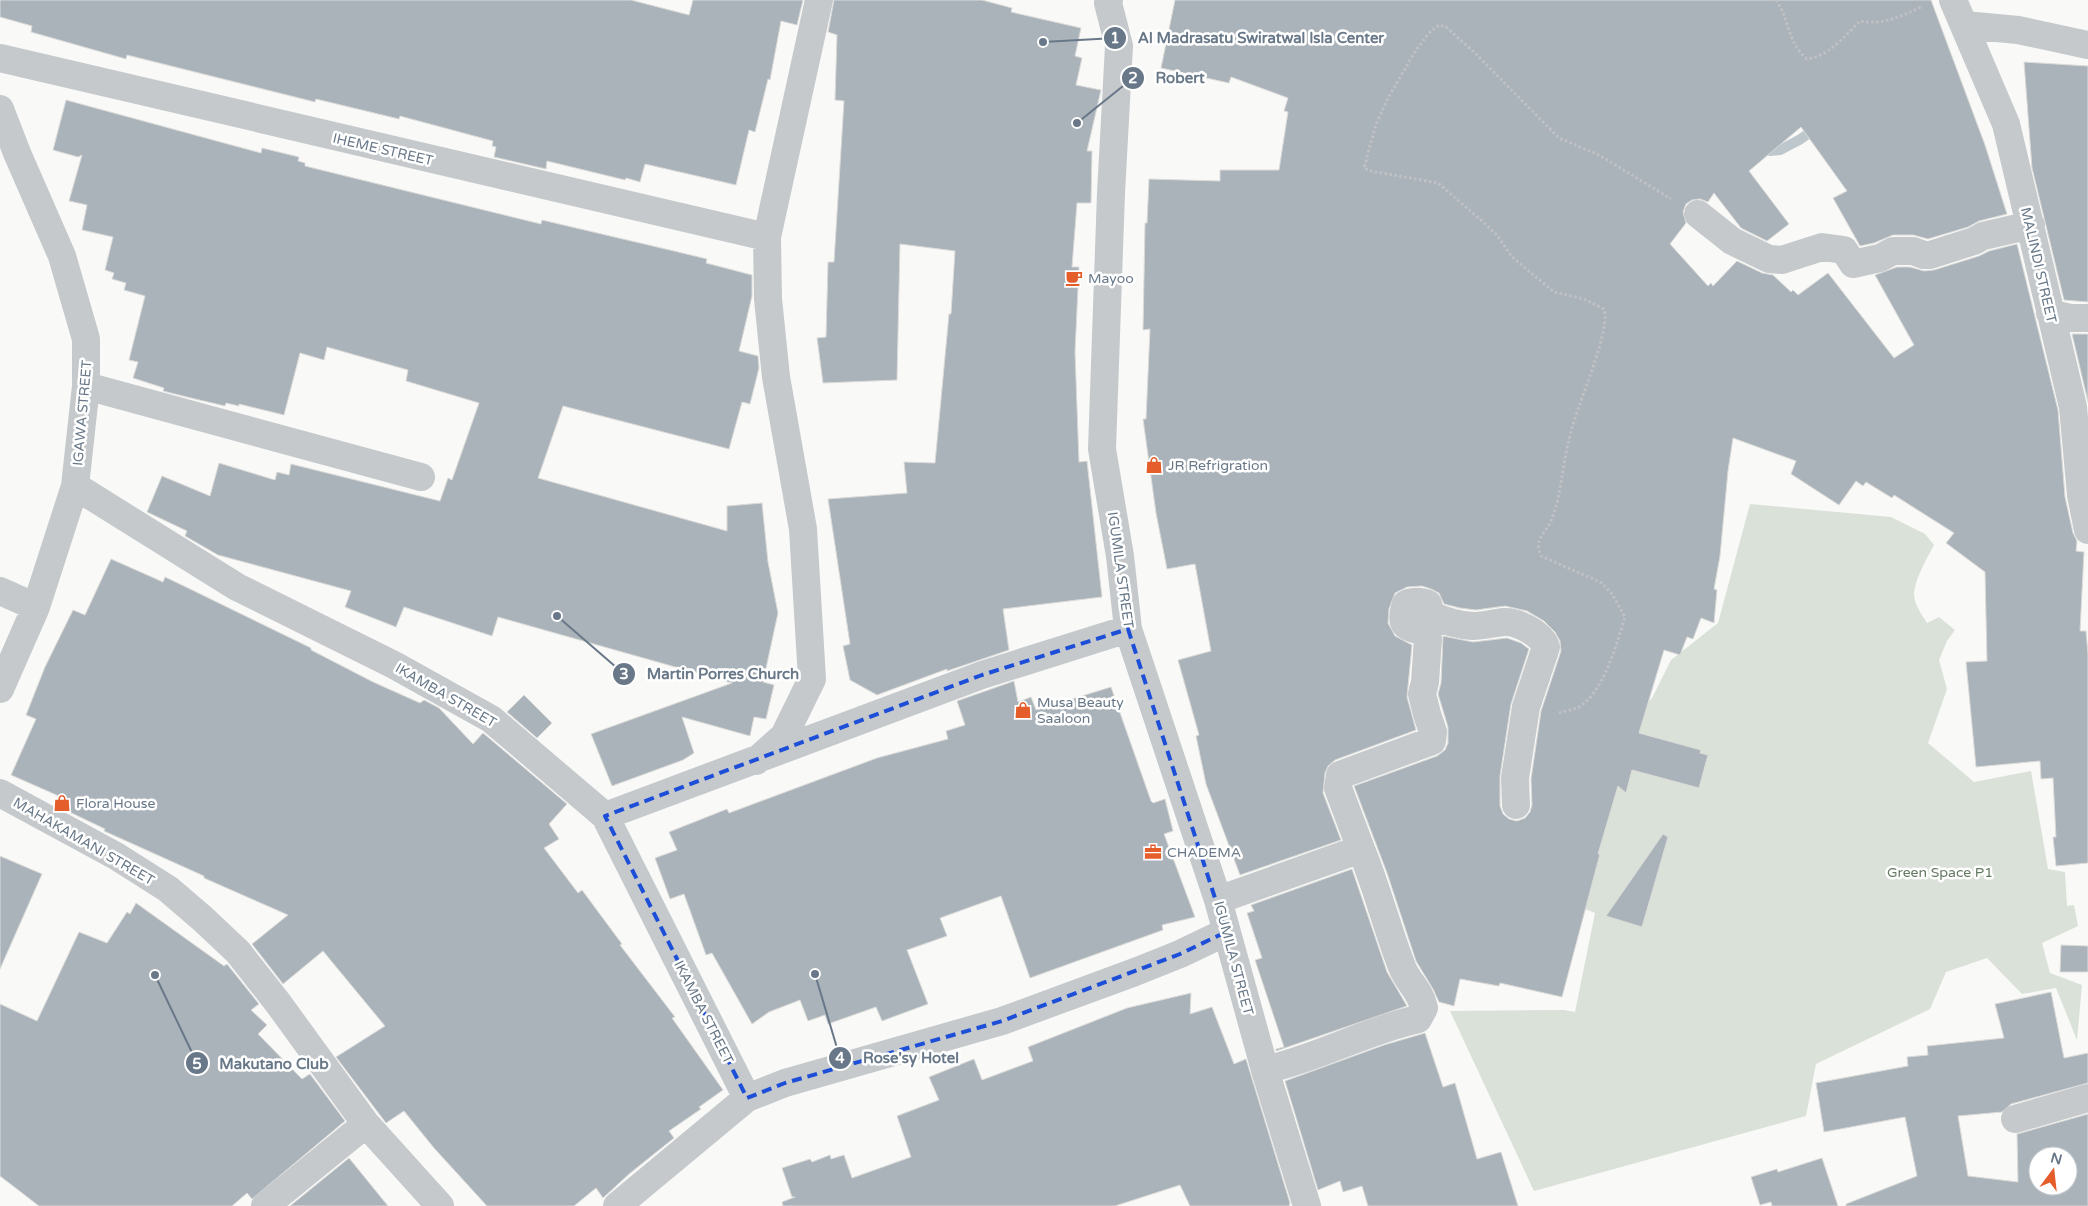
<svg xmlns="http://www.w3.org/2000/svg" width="2088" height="1206" font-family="'Varela Round',sans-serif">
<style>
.green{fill:#dae1d8}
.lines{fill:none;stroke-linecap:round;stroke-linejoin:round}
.stream{stroke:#bdc7cc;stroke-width:10}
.building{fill:#abb3ba;stroke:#dbdbd9;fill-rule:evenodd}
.path{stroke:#bfc1c4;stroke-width:3;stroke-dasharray:2.5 2.5;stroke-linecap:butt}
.minor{stroke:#c5c9cc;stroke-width:28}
.marked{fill:none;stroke:#1d4ed8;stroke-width:4;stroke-dasharray:10 6;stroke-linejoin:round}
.labels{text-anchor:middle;stroke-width:5;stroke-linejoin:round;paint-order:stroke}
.street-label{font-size:14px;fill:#687888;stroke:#fff}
.poi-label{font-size:14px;fill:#687888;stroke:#fff;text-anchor:start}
.park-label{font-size:14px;fill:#667a63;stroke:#fff}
.leader{fill:none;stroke:#687888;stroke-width:2}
.callout-dot{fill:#687888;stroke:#fff;stroke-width:2}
.mark-label{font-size:15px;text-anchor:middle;font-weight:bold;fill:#fff}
.callout-label{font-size:15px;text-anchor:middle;font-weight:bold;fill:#687888;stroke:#fff;stroke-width:5;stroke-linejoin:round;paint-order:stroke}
</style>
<rect width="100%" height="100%" fill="#f9f9f7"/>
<path class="green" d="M 1750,504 L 1891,517 L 1925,534 L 1934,545 C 1927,558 1915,579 1914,594 C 1914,604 1922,615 1927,623 L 1939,617 L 1955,630 L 1947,641 L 1939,660 L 1947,689 L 1928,743 L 1974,782 L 2031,771 L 2048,869 L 2065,872 L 2067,906 L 2074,905 L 2078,926 L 2042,943 L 2050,973 L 2082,985 L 2077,1040 L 2056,988 L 2022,994 L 1987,958 L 1946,972 L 1930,1009 L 1816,1064 L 1806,1116 L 1534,1191 L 1450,1011 L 1564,1010 L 1575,1012 L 1595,913 L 1542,892 L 1601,750 L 1652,698 L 1671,660 L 1718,623 Z"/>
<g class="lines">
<path class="stream" d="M 1764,143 L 1770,151 L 1780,150 L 1799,140 L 1817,128"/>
</g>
<path class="building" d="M 0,0 L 631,0 L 689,15 L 693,0 L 803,0 L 797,25 L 781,21 L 770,80 L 768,79 L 755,132 L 749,130 L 736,185 L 645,164 L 640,182 L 626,178 L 625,180 L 547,161 L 546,169 L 494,157 L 496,147 L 492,146 L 493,141 L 400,116 L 399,119 L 316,99 L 315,102 L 127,55 L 126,59 L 31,32 L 32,26 L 0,17 Z
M 834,0 L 982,0 L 1012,8 L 1011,12 L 1081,28 L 1075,56 L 1082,58 L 1076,85 L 1101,90 L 1087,151 L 1092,151 L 1091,203 L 1077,203 L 1072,267 L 1079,267 L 1075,352 L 1079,462 L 1087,461 L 1102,597 L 1003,609 L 1009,650 L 947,671 L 947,669 L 877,695 L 850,680 L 843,646 L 850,644 L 828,499 L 907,493 L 904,462 L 935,463 L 949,314 L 951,314 L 955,251 L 900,244 L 897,380 L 823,383 L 817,338 L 826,337 L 828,262 L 834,262 L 844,101 L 835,100 L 837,35 L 828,32 Z
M 1175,0 L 1931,0 L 1985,145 L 2007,214 L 1979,221 L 1968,227 L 1928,239 L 1913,235 L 1893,235 L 1874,243 L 1860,246 L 1833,198 L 1847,191 L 1801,127 L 1749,171 L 1789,224 L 1767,241 L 1741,228 L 1714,193 L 1708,202 L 1700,199 L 1692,200 L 1686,204 L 1683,212 L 1686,223 L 1670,244 L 1708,286 L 1711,283 L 1713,286 L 1737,261 L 1762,273 L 1773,275 L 1791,292 L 1793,290 L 1798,295 L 1828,273 L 1894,358 L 1914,345 L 1875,275 L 1897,267 L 1910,267 L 1924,271 L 1934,270 L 1979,256 L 1989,251 L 2017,244 L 2058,410 L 2065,497 L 2073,533 L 2077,541 L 2076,551 L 2084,552 L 2080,631 L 2086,631 L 2088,654 L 2088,863 L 2056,866 L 2053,837 L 2056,837 L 2053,778 L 2041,779 L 2040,761 L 1976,767 L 1966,662 L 1987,661 L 1985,572 L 1946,543 L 1954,533 L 1894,495 L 1892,498 L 1866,482 L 1863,486 L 1856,481 L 1839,505 L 1791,474 L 1796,461 L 1733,438 L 1728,471 L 1720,556 L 1714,589 L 1717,590 L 1714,623 L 1701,618 L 1693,639 L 1687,637 L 1680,655 L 1664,650 L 1639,733 L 1701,750 L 1700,753 L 1708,755 L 1699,788 L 1632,770 L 1626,793 L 1618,786 L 1598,854 L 1600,854 L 1562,997 L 1500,983 L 1499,986 L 1460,979 L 1454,1006 L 1439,1002 L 1433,989 L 1416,961 L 1387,873 L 1354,786 L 1437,756 L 1445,750 L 1448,743 L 1448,727 L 1438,694 L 1441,683 L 1443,636 L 1473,642 L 1507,638 L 1521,643 L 1529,649 L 1511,704 L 1500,776 L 1500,806 L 1503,814 L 1509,819 L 1517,821 L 1525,818 L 1530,812 L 1532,805 L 1531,779 L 1541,711 L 1561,651 L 1560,641 L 1555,632 L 1544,621 L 1527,611 L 1505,606 L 1476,610 L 1460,608 L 1444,604 L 1439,593 L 1431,589 L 1422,586 L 1407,587 L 1395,593 L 1389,609 L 1388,623 L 1395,636 L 1412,645 L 1407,697 L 1416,730 L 1335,760 L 1328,766 L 1325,773 L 1323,793 L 1341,840 L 1240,875 L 1206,784 L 1196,736 L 1199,735 L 1178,660 L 1211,651 L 1195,564 L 1167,569 L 1156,513 L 1143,419 L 1146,419 L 1150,329 L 1143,330 L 1145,223 L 1147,223 L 1149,179 L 1220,181 L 1220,170 L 1279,170 L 1288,112 L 1284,111 L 1288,98 L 1231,77 L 1229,83 L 1161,68 Z
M 2024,62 L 2088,66 L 2088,302 L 2064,300 L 2032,168 Z
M 66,100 L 261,153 L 262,148 L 299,157 L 298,161 L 305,163 L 305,166 L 541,224 L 542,220 L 674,251 L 707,259 L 706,263 L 752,275 L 752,296 L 739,351 L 758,356 L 759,368 L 750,404 L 742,402 L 729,449 L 563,406 L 538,478 L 727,531 L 727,506 L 762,503 L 768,562 L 778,613 L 763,682 L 774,685 L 766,719 L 754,717 L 750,736 L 682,717 L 694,753 L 683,760 L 612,786 L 591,734 L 732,683 L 498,617 L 492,636 L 404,607 L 396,627 L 345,607 L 351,591 L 218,555 L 185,536 L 187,531 L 147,512 L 162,476 L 210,496 L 219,463 L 275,480 L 277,472 L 289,475 L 291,464 L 440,501 L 448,478 L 452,480 L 479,403 L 406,381 L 408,370 L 327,347 L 324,360 L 300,353 L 284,415 L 239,404 L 239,406 L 226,403 L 225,406 L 191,398 L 163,391 L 164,388 L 133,378 L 138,362 L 129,360 L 145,296 L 124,290 L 126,283 L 112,279 L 114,273 L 105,270 L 113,237 L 82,230 L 87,205 L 69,201 L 82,155 L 78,157 L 53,150 Z
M 2072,334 L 2088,334 L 2088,402 Z
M 111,559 L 163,582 L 165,577 L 190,589 L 311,648 L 311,650 L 373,682 L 420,703 L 424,700 L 439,708 L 473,744 L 483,733 L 567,804 L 549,824 L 559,839 L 544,848 L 578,893 L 582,890 L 622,944 L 620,945 L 675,1017 L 672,1018 L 723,1090 L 699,1107 L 701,1109 L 669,1131 L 674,1138 L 629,1174 L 603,1198 L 596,1188 L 574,1206 L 487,1206 L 434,1148 L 404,1111 L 386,1123 L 336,1057 L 385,1026 L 323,951 L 283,984 L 252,944 L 288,915 L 204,878 L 204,876 L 104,831 L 105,829 L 57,806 L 61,797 L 11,775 L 36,719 L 26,715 L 45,667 L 73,610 L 85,615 Z
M 1014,681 L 1018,702 L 1031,697 L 1036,710 L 1111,687 L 1151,801 L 1153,803 L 1165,799 L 1173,831 L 1164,834 L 1195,917 L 1162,925 L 1163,930 L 1030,978 L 1001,896 L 940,918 L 947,936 L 907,950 L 928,1004 L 882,1021 L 876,1007 L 828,1024 L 825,1015 L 808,1021 L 800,1000 L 769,1012 L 752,1024 L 712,953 L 706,955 L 684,894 L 670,899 L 655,858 L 677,850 L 669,832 L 727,809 L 729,813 L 877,758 L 948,739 L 946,731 L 965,725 L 957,701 Z
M 524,695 L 552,723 L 537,738 L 507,712 Z
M 1663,834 L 1668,837 L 1642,927 L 1606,916 Z
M 0,856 L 42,874 L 0,969 Z
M 1352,869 L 1387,972 L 1407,1006 L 1276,1051 L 1276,1049 L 1284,1047 L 1255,960 L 1262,958 L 1247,913 L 1254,911 L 1251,905 Z
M 136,903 L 224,966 L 227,964 L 259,1004 L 251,1010 L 267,1025 L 258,1034 L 302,1079 L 310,1074 L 345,1121 L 252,1199 L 247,1193 L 232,1206 L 39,1206 L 0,1176 L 0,1004 L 37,1021 L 79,932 L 107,943 L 127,912 L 130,914 Z
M 2061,945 L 2088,946 L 2088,972 L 2060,972 Z
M 2051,992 L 2064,1058 L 2088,1053 L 2088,1083 L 2011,1104 L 2002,1112 L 1958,1116 L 1968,1176 L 2018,1182 L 2017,1134 L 2088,1114 L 2088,1206 L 1846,1206 L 1846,1204 L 1917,1176 L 1905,1117 L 1824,1132 L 1816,1083 L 1908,1066 L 1907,1057 L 1928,1055 L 1927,1046 L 2004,1038 L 1995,1004 ZM 2038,1156 L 2068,1156 L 2068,1186 L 2038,1186 Z
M 1191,993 L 1190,1014 L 1212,1007 L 1234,1064 L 1246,1059 L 1290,1203 L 1289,1206 L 1190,1206 L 1180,1185 L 1115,1206 L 783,1206 L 782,1202 L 795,1197 L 792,1197 L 782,1168 L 810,1159 L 812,1162 L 830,1155 L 831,1159 L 844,1155 L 852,1178 L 911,1157 L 897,1116 L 939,1100 L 929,1077 L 974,1059 L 982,1080 L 1033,1061 L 1028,1047 L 1127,1008 Z
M 1425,1033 L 1443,1087 L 1455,1083 L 1477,1159 L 1501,1152 L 1518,1206 L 1368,1206 L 1362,1186 L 1343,1192 L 1340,1181 L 1318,1190 L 1285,1081 L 1384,1045 Z
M 349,1158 L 388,1206 L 290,1206 Z
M 1822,1158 L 1838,1206 L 1772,1206 L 1771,1202 L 1760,1205 L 1751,1177 L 1777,1169 L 1778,1172 Z"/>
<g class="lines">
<path class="path" d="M 1776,0 C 1790,19 1786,41 1807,59 C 1828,57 1846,35 1860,21 C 1885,25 1899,17 1921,7
M 1559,713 C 1564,711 1572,710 1577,708 C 1603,695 1617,643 1625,617 L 1612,594 L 1602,583 L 1541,556 C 1533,537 1547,534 1552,518 C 1562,493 1562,466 1569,440 C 1575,413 1587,387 1595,361 C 1599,349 1608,320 1604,309 L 1584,299 L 1554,292 L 1512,257 L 1497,235 L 1482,221 L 1438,183 L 1371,171 L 1364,168 L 1376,124 L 1388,98 L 1416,50 L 1429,33 L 1439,25 L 1446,27 L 1474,52 L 1559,138 L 1599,155 L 1671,199"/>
<path class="minor" d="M 1109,0 L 1108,3 L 1119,46 L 1111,193 L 1102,449 L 1120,556 L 1128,629 L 1218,900 L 1265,1070 L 1307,1206
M 1953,0 L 2006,124 L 2073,407 L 2081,495 L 2088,530
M 1965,25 L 2018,30 L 2088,45
M 0,58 L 767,237
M 0,109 L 17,153 L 62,256 L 86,339 L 86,386 L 75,486 L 36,607 L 0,689
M 1698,214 L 1732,241 L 1769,259 L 1782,260 L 1822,247 L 1844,250 L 1853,264 L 1880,258 L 1893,251 L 1913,251 L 1924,255 L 1930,255 L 1974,241 L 1983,236 L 2031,225
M 2050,313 L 2071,318 L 2088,318
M 86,386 L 421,477
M 75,486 L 237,587 L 394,665 L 491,719 L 605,816 L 747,1098
M 0,591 L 36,607
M 756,761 L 784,736 L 812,679 L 803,529 L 776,377 L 768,299 L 767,237 L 819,0
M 0,793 L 116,856 L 168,889 L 203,919 L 238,952 L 278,1003 L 366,1124 L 440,1206
M 605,816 L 982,675 L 1128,629
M 1218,900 L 1361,849 L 1338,788 L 1340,775 L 1432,741 L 1433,732 L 1427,714 L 1422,694 L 1425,682 L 1428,639 L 1427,634 C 1410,625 1397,631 1406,604 C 1412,601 1422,601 1428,604 L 1431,615 C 1444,621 1458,625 1473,626 C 1483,626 1494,623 1504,622 C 1517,621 1542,634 1546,647 L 1526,707 L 1515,778 L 1516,805
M 1265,1070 C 1318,1058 1365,1031 1418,1019 L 1424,1008 C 1420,990 1409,984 1402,967 C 1387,928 1377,888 1361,849
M 2015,1119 L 2088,1098
M 265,1206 L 366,1124
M 617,1206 L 747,1098 L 785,1083 L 1002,1021 L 1135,972 L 1180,954 L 1226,932"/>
</g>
<path class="marked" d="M 1128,629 L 1226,932 L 1180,954 L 1002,1021 L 785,1083 L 747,1098 L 605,816 L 982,675 Z"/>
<defs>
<g id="cafe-bare" transform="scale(1.35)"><path d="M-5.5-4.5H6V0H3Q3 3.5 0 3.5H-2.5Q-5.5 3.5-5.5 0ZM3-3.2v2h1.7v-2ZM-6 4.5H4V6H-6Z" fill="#e45d2b" stroke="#fff" stroke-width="2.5" paint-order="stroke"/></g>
<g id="shop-bare" transform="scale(1.35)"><path d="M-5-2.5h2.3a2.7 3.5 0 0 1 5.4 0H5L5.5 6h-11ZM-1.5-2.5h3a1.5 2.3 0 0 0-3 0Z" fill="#e45d2b" stroke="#fff" stroke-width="2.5" paint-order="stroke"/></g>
<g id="office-bare" transform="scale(1.35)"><path d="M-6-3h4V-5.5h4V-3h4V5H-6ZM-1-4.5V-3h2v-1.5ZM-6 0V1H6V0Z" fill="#e45d2b" stroke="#fff" stroke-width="2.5" paint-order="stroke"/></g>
</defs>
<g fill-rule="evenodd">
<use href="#cafe-bare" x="1074" y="278"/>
<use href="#shop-bare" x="1154" y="465"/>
<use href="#shop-bare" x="1023" y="710"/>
<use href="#shop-bare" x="62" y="803"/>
<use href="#office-bare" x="1153" y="852"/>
</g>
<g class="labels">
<g class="street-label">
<text transform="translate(383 149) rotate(13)" y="5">IHEME STREET</text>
<text transform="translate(2039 265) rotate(77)" y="5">MALINDI STREET</text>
<text transform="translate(82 413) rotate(-85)" y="5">IGAWA STREET</text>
<text transform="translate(1121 570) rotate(82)" y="5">IGUMILA STREET</text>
<text transform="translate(446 695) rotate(30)" y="5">IKAMBA STREET</text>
<text transform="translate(84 841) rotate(30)" y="5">MAHAKAMANI STREET</text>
<text transform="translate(1234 958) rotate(75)" y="5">IGUMILA STREET</text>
<text transform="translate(704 1012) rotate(63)" y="5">IKAMBA STREET</text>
</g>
<g class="poi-label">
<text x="1088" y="283">Mayoo</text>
<text x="1168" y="470">JR Refrigration</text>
<text x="1037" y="707">Musa Beauty<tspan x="1037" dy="16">Saaloon</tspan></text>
<text x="76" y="808">Flora House</text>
<text x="1167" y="857">CHADEMA</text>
</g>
<g class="park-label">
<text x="1940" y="877">Green Space P1</text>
</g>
</g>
<path class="leader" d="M1043 42L1115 38M1077 123L1133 78M557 616L624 674M815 974L840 1058M155 975L197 1063"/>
<g class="callout-dot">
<circle cx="1043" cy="42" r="5"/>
<circle cx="1077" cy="123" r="5"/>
<circle cx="557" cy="616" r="5"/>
<circle cx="815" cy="974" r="5"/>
<circle cx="155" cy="975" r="5"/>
<circle cx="1115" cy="38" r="12"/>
<circle cx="1133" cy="78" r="12"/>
<circle cx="624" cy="674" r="12"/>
<circle cx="840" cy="1058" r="12"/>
<circle cx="197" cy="1063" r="12"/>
</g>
<g class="mark-label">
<text x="1115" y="43">1</text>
<text x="1133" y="83">2</text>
<text x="624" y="679">3</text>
<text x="840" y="1063">4</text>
<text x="197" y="1069">5</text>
</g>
<g class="callout-label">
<text x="1261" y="43">Al Madrasatu Swiratwal Isla Center</text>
<text x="1180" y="83">Robert</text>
<text x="723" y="679">Martin Porres Church</text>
<text x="911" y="1063">Rose'sy Hotel</text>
<text x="274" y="1069">Makutano Club</text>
</g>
<g transform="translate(2053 1171) rotate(15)"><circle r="24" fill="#ffffff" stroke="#c3c9cf"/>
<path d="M0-4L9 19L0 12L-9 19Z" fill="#e45d2b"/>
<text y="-8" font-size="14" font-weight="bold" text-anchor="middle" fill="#687888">N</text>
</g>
</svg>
